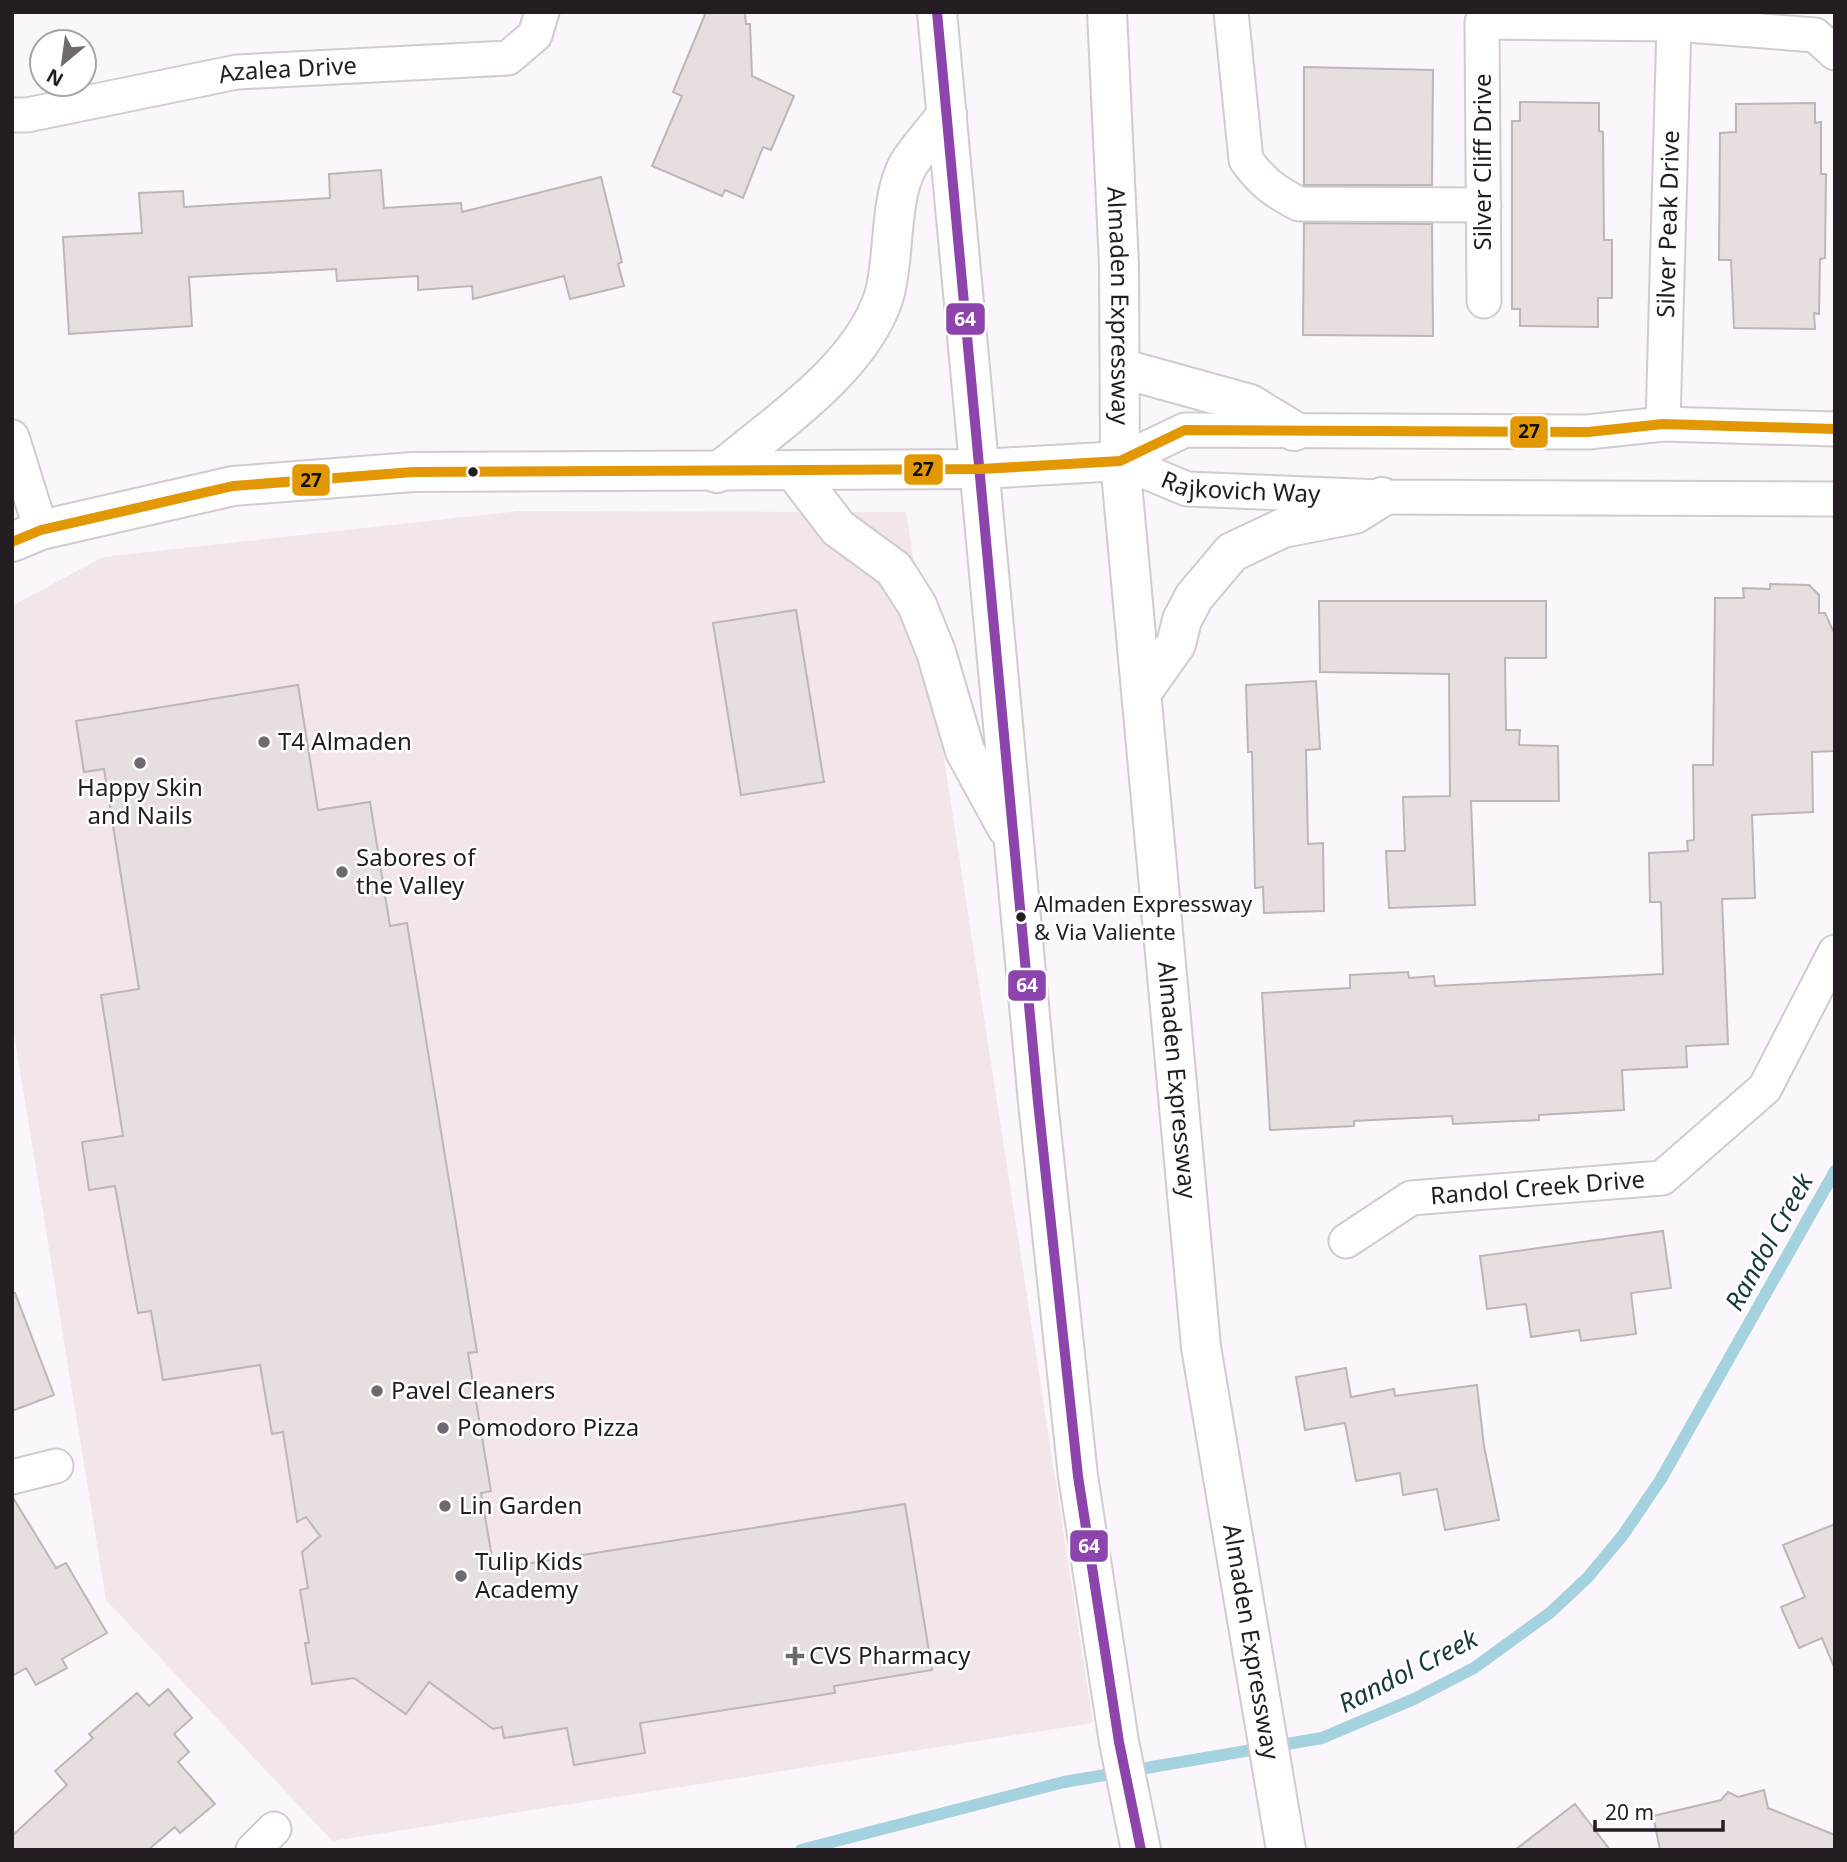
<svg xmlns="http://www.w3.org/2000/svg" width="1847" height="1862" font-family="'Noto Sans',sans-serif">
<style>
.commercial{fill:#f3e6eb}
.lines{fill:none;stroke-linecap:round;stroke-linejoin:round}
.stream{stroke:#a4d2de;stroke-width:12}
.building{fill:#e7dfdf;stroke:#bdb6b6;stroke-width:2}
.street-casing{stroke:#d1cbd1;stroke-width:37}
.secondary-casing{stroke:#d1cbd1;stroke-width:42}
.primary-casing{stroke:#d1cbd1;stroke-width:42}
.street{stroke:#fefefe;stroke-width:33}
.secondary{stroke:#fefefe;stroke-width:38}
.primary{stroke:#fefefe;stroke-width:38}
.bus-1-casing{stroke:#fff;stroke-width:16}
.bus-2-casing{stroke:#fff;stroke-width:16}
.bus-1{stroke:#8e44ad;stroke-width:10}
.bus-2{stroke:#e29804;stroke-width:10}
.bus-dot{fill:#231c23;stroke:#fff;stroke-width:2.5}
.poi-dot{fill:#6f686f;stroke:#fff;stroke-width:2.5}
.labels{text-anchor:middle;stroke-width:5;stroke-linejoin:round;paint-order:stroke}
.bus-label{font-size:22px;fill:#231c23;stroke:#fff;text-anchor:start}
.street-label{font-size:24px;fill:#231c23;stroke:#fff}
.poi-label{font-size:24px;fill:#231c23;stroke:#fff;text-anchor:start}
.water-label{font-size:26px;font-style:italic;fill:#183940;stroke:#fff}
.line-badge{stroke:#fff;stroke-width:2.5}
.badge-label{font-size:19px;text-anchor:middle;font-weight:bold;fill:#fff}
.pale-badge-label{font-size:19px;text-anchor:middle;font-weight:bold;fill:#111}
</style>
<rect width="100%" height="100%" fill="#fbf6fb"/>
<path class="commercial" d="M 518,511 L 906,512 L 1093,1723 L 332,1841 L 106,1600 L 12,1021 L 12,606 L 103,557 Z"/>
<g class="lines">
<path class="stream" d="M 801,1850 L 1064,1782 L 1322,1738 L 1414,1699 L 1474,1668 L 1551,1612 L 1588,1577 L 1623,1535 L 1661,1479 L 1835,1171"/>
</g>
<path class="building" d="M 706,12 L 745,12 L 746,24 L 750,24 L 752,76 L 794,96 L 771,150 L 763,147 L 743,198 L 725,190 L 722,196 L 652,166 L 682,96 L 673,92 Z
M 1304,67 L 1433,70 L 1432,185 L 1304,185 Z
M 1520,102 L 1599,103 L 1599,131 L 1603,132 L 1604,240 L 1612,240 L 1612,298 L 1598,298 L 1598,327 L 1520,326 L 1520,309 L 1512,309 L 1512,121 L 1520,121 Z
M 1815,103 L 1815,123 L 1821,122 L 1821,174 L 1826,174 L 1825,258 L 1820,259 L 1819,314 L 1814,313 L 1815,329 L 1734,328 L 1731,260 L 1719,260 L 1720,133 L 1736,132 L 1736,104 Z
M 381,170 L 384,208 L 461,203 L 462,212 L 601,177 L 622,262 L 618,264 L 624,286 L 570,299 L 564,276 L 473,299 L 472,286 L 418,290 L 418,276 L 337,281 L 336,269 L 189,277 L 192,326 L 69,334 L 63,237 L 142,233 L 139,193 L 183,191 L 184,207 L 330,198 L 329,174 Z
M 1304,223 L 1432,224 L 1433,336 L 1303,335 Z
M 1770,584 L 1809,585 L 1819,595 L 1819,613 L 1825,613 L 1835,635 L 1835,751 L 1812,752 L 1813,812 L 1752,815 L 1755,898 L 1722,899 L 1728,1044 L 1686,1046 L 1687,1067 L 1622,1070 L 1624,1110 L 1539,1115 L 1539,1120 L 1453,1124 L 1452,1116 L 1354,1121 L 1354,1126 L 1270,1130 L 1262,993 L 1350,988 L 1350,975 L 1408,972 L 1409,978 L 1434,976 L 1435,986 L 1663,974 L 1661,902 L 1650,902 L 1649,853 L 1688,851 L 1687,841 L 1694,840 L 1693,765 L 1713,765 L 1715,598 L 1744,598 L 1743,588 L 1770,589 Z
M 1319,601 L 1546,601 L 1546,658 L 1505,658 L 1506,730 L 1520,730 L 1519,745 L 1558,746 L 1559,801 L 1471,801 L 1475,905 L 1389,908 L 1386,851 L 1405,851 L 1403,797 L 1450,796 L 1449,674 L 1320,672 Z
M 796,610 L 824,782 L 741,795 L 713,623 Z
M 1316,681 L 1320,749 L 1306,750 L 1308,844 L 1323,843 L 1324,911 L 1264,913 L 1263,887 L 1255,888 L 1252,752 L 1248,752 L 1246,685 Z
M 298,685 L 318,810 L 370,802 L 390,926 L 407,923 L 477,1352 L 468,1353 L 491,1491 L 481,1493 L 494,1569 L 905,1504 L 932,1670 L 834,1686 L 835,1693 L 640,1723 L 645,1753 L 574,1765 L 567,1728 L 504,1738 L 502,1727 L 493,1729 L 429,1682 L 406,1714 L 354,1678 L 312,1684 L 305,1643 L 309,1643 L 300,1590 L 308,1588 L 302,1552 L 320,1536 L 306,1517 L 297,1522 L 283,1432 L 272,1434 L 260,1365 L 163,1380 L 151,1311 L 138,1313 L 115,1186 L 89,1190 L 82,1142 L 123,1136 L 101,995 L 139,989 L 104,769 L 84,772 L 76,721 Z
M 1663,1231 L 1671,1288 L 1631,1293 L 1636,1334 L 1581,1341 L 1579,1330 L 1531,1337 L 1526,1304 L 1487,1309 L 1480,1256 Z
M 12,1293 L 15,1293 L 54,1395 L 12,1411 Z
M 1346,1368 L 1351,1397 L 1394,1389 L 1395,1396 L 1477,1385 L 1484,1446 L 1499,1520 L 1445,1530 L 1437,1489 L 1403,1495 L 1400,1473 L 1356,1481 L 1345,1423 L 1305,1430 L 1296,1377 Z
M 12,1496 L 56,1568 L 66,1563 L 107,1633 L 62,1659 L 67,1668 L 36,1685 L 26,1668 L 12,1676 Z
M 1835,1524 L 1835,1667 L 1834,1667 L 1822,1638 L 1799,1648 L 1781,1607 L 1805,1597 L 1783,1545 Z
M 168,1689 L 192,1718 L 174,1734 L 189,1752 L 178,1762 L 215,1804 L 180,1833 L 175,1827 L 148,1850 L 12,1850 L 12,1836 L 67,1785 L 55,1771 L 93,1738 L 89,1734 L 137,1693 L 149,1706 Z
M 1764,1790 L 1768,1808 L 1835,1835 L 1835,1850 L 1660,1850 L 1653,1816 L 1721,1800 L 1728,1792 L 1738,1797 Z
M 1575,1804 L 1610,1850 L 1515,1850 Z"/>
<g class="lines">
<g class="street-casing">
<g id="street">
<path d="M 1231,12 L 1246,160 C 1261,181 1275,192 1299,204 L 1484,205"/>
<path id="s1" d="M 12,115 L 27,115 L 237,72 L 508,58 L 535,35 L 542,12"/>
<path d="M 1484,301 L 1482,22 L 1674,24 L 1815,35 L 1835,53"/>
<path id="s2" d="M 1663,424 L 1674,24"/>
<path d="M 12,437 L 41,530"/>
<path d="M 1120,461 L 1185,430 L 1588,432 L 1663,424 L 1835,429"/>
<path id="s3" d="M 1120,461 L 1187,489 L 1382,497 L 1835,499"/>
<path id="s4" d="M 1346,1241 L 1411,1198 L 1662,1178 L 1765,1088 L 1835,952"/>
<path d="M 12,1477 L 56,1466"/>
<path d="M 253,1850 L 274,1829"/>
</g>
</g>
<g class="secondary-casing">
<path id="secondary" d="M 12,542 L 41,530 L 233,486 L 413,472 L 981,469 L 1120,461"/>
</g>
<g class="primary-casing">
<g id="primary">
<path d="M 937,12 L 1038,1102 L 1078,1476 L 1119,1742 L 1141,1850"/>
<path id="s5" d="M 1107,12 L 1119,265 L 1120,461 L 1201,1347 L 1286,1850"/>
<path d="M 1120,368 L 1250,404 L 1294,431"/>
<path d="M 795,472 L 838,528 L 894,569 L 917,605 L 936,652 L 965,751 L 1007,828"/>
<path d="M 717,473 C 773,426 861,369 884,296 C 895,259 889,199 908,165 C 919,147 935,131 947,114"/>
<path d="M 1142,692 L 1176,644 L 1182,620 L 1194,597 L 1232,552 L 1283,528 L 1355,514 L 1382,497"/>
</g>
</g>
<use href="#street" class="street"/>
<use href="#secondary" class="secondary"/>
<use href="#primary" class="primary"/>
<g class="bus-1-casing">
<path id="bus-1" d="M 937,12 L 1038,1102 L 1078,1476 L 1119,1742 L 1141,1850"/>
</g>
<g class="bus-2-casing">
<path id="bus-2" d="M 12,542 L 41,530 L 233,486 L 413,472 L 981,469 L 1120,461 L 1185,430 L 1588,432 L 1663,424 L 1835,429"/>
</g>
<use href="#bus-1" class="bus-1"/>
<use href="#bus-2" class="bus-2"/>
</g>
<g class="bus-dot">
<circle cx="473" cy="472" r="6"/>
<circle cx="1021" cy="917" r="6"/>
</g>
<g class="poi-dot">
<circle cx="264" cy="742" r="7"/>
<circle cx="140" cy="763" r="7"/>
<circle cx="342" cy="872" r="7"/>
<circle cx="377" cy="1391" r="7"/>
<circle cx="443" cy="1428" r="7"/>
<circle cx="445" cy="1506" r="7"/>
<circle cx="461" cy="1576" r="7"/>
<path d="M791.5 1645.5h7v7h7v7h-7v7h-7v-7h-7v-7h7z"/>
</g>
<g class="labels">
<g class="bus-label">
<text x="1034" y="912">Almaden Expressway<tspan x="1034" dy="28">&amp; Via Valiente</tspan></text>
</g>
<g class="street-label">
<text dy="8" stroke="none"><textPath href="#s1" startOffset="280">Azalea Drive</textPath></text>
<text transform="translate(1483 162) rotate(-90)" y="8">Silver Cliff Drive</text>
<text dy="8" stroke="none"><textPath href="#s2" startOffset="200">Silver Peak Drive</textPath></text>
<text dy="8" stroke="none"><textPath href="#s5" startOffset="294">Almaden Expressway</textPath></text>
<text dy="8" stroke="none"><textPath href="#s3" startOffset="126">Rajkovich Way</textPath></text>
<text dy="8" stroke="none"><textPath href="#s5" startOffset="1071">Almaden Expressway</textPath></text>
<text dy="8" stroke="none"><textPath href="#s4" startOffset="205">Randol Creek Drive</textPath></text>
<text dy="8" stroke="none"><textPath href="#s5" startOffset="1638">Almaden Expressway</textPath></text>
</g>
<g class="poi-label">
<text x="278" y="750">T4 Almaden</text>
<text x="140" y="796" text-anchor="middle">Happy Skin<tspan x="140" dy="28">and Nails</tspan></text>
<text x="356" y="866">Sabores of<tspan x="356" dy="28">the Valley</tspan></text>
<text x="391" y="1399">Pavel Cleaners</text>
<text x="457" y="1436">Pomodoro Pizza</text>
<text x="459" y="1514">Lin Garden</text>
<text x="475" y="1570">Tulip Kids<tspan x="475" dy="28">Academy</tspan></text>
<text x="809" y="1664">CVS Pharmacy</text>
</g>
<g class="water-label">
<text transform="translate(1769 1242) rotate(-61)" y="9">Randol Creek</text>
<text transform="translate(1408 1671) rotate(-27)" y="9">Randol Creek</text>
</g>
</g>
<g class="line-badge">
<rect x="945" y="302" width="41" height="34" rx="7" fill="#8e44ad"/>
<rect x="1509" y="415" width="40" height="34" rx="7" fill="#e29804"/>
<rect x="903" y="453" width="41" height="33" rx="7" fill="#e29804"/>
<rect x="291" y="463" width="40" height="34" rx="7" fill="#e29804"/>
<rect x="1007" y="969" width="40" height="33" rx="7" fill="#8e44ad"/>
<rect x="1069" y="1529" width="40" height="34" rx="7" fill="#8e44ad"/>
</g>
<g class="badge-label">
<text x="965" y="326">64</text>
<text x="1027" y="992">64</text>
<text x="1089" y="1553">64</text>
</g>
<g class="pale-badge-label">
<text x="1529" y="438">27</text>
<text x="923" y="476">27</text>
<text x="311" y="487">27</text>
</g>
<rect width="1847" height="1862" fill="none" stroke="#231c23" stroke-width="28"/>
<g transform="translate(63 63) rotate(209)"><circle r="33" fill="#ffffff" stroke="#a7a4a7" stroke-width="2"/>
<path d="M0-5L12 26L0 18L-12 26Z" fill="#6f686f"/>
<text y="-10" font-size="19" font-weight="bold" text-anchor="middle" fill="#231c23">N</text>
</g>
<path d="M1595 1820v10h128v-10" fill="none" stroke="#231c23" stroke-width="3.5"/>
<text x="1605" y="1820" font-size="21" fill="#231c23" stroke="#ffffff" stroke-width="5" paint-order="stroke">20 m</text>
</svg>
